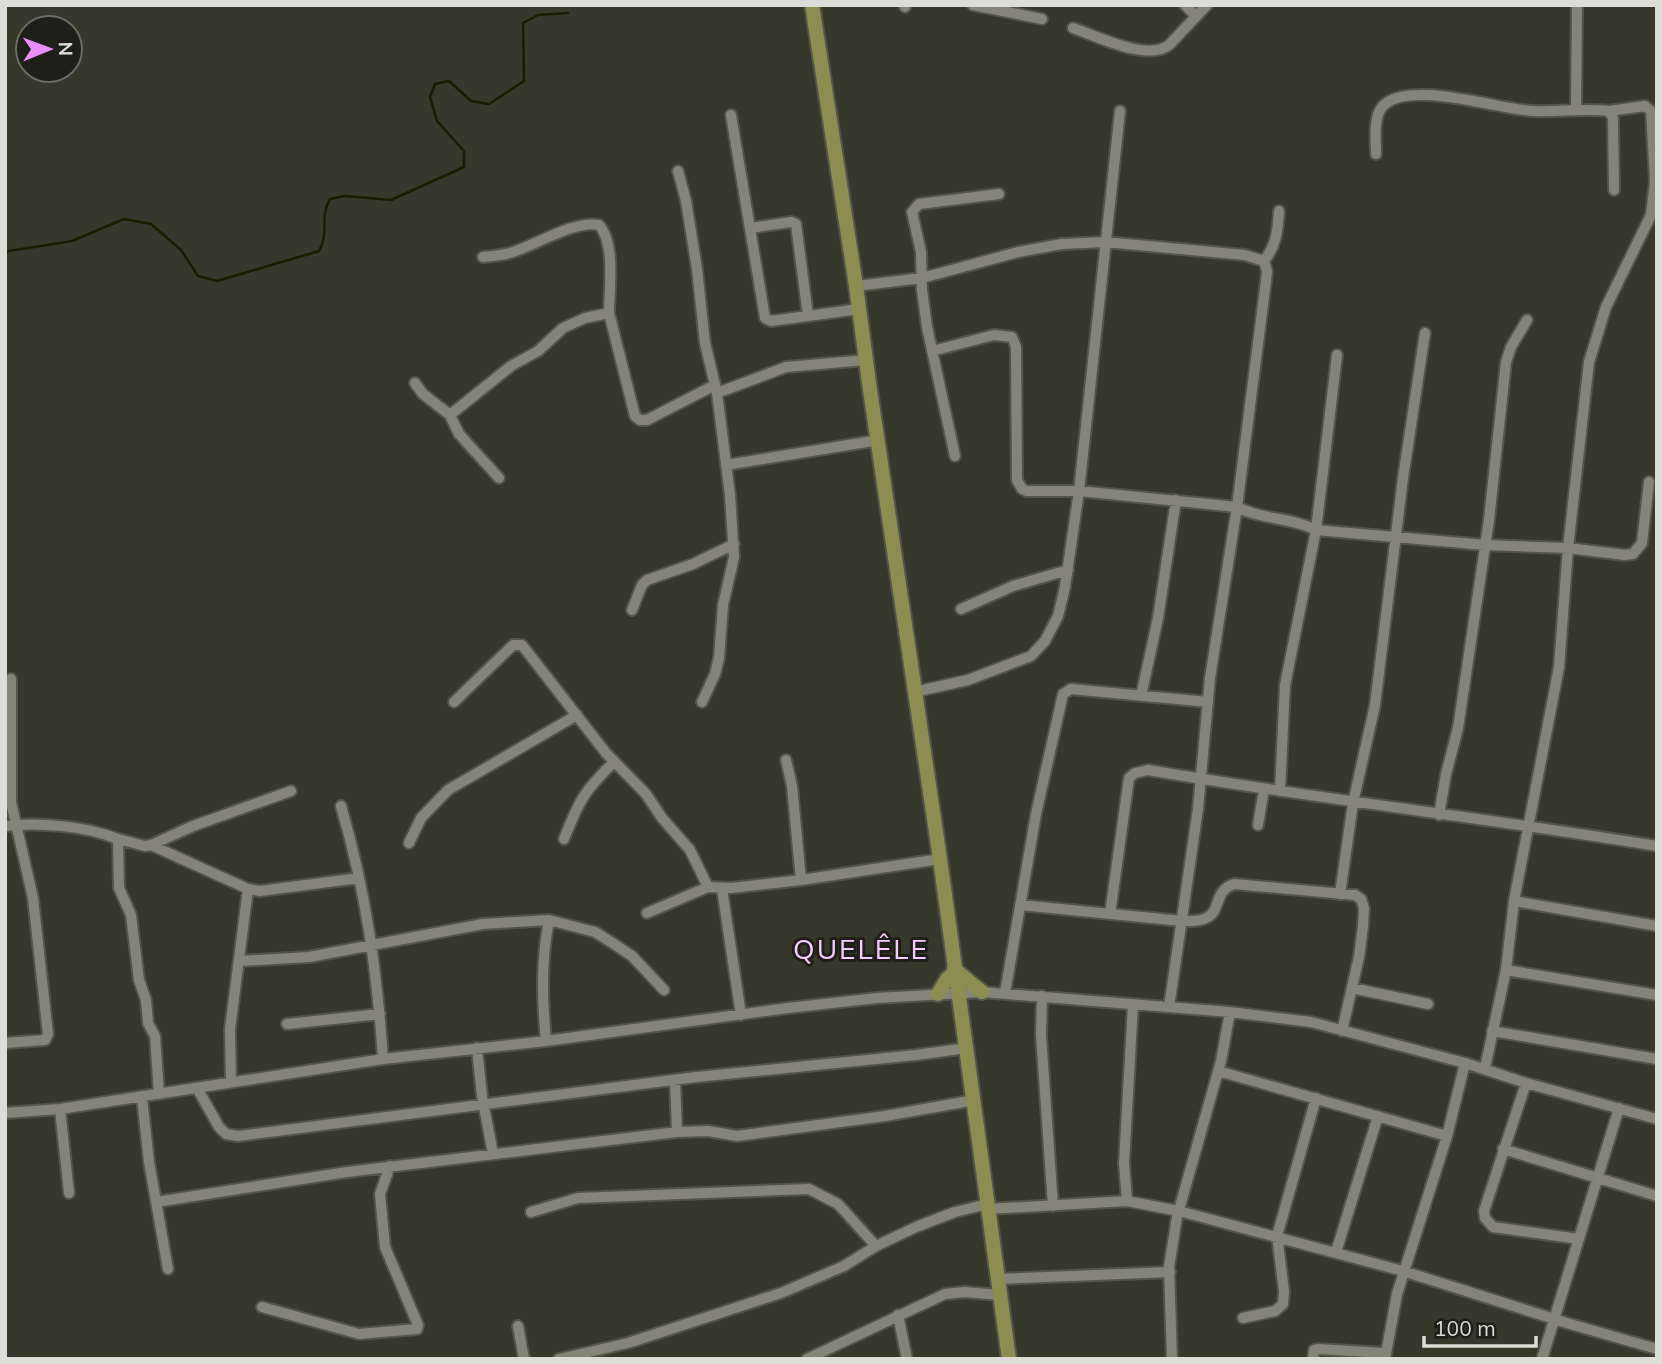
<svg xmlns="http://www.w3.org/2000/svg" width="1662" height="1364" font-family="Mulish,sans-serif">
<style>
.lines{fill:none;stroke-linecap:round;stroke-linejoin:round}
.stream{stroke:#1b1b00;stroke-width:2.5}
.minor-casing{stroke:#53544a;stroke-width:14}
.major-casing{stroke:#53544a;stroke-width:18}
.minor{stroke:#848578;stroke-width:10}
.major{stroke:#8c8d51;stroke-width:14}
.labels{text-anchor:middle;stroke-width:6;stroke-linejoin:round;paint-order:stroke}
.neighbourhood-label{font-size:28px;letter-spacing:2px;fill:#f6cdff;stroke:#1e1f19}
</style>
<rect width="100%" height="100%" fill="#37382c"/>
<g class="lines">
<path class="stream" d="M 5,253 L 9,251 L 72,241 L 124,219 L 151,224 L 181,250 L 198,276 L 217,281 L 319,251 C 330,231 319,218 330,199 L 345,196 L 391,200 L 464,167 L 464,151 L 437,121 L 430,97 L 435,84 L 449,81 L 471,101 L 489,104 L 524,81 L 523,23 L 538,15 L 568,13"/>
<g class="minor-casing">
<path id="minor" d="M 905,5 L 905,7
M 973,5 L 1042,19
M 1185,5 L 1196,16
M 1073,28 C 1097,36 1147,62 1169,45 L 1207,5
M 1576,110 L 1577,5
M 731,115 L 765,318 L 771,321 L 859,309
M 1376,154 C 1376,140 1373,119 1382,107 C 1406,78 1500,110 1534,111 C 1559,112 1584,108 1609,111 L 1613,118 L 1614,190
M 678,171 L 686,201 L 697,269 L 705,343 L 717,393 L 730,495 L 734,557 L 723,605 L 719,658 L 715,674 L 702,702
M 750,228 L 791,222 L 796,224 L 808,316
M 483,257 C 492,256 502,255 510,253 C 534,246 574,220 599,225 C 616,244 609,290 609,313
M 1264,261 C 1276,246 1278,230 1279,211
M 856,286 L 922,278 L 1018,252 L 1062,244 L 1105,242 L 1245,255 L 1264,261 L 1267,271 L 1266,281 L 1237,507 L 1210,678 L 1198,809 L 1169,1007
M 932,351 L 994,335 L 1012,337 L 1016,347 L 1017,480 L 1022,489 L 1027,491 L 1079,491 L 1237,507 C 1262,520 1291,517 1316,530 L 1485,545 L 1568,548 L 1625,555 L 1633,554 L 1642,543 L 1649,482
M 415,383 L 423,394 L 450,415 L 511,366 L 538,351 L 563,328 L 585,318 L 609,313 L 635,416 L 640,420 L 647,420 L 715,385
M 717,393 L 786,367 L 866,360
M 450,415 L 459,434 L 499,478
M 955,456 L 927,327 L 922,290 L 921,252 L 912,212 L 919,204 L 999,194
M 726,465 L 879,440
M 961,609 L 1013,586 L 1068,570
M 632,610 L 642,585 L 647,580 L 693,564 L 734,544
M 914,692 L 968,680 L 1031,656 L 1045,641 L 1058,616 L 1065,587 L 1079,491 L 1120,111
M 1141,696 L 1158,618 L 1176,500
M 454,702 L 513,645 L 522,645 L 606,753 L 646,794 L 662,818 L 690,850 L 708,887 L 731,888 L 801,880 L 940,859
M 786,760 L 792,786 L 801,880
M 1280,791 L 1285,685 L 1316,530 L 1337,355
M 341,806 C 366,892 377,971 383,1059
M 1439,815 L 1446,774 L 1458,728 L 1489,520 L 1506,362 L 1511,347 L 1527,320
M 1258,825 L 1264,789
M 5,826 C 39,822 86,826 118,839 L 119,888 L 131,915 L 139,980 L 146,1000 L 148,1023 L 155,1036 L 159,1094
M 118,839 L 145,846 L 151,845 L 193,826 L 291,791
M 564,839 C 579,801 584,791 614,762
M 409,843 L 421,818 L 448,790 L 577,715
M 151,845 L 248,889 L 260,891 L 359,878
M 722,889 L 741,1015
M 1340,894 L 1353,803 L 1375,705 L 1403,478 L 1425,333
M 1514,901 L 1657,926
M 1020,905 L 1182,921 C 1190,921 1199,922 1206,918 C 1222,911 1213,891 1234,884 L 1355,895 L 1361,899 L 1364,908 L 1363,926 L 1359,957 L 1342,1031
M 647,913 L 708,887
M 1110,914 L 1129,778 L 1135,773 L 1148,770 C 1317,799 1487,818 1657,846
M 240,961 L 309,957 L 483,924 L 549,920 L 595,932 L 611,942 L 632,956 L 664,990
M 1506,970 L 1657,995
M 1352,988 L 1428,1004
M 1005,993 L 1036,814 L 1063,694 L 1071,689 L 1208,702
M 1042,996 L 1041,1035 L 1053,1206
M 287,1024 L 380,1014
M 1492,1031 L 1657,1059
M 546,1041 C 542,999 541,961 549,920
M 5,1043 L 45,1040 L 48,1034 L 33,898 L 11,802 L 11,679
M 477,1048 L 482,1096 L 493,1154
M 1485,1068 L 1506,970 L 1514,901 L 1559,667 L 1568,548 L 1589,362 L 1606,307 L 1651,215 L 1655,181 L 1651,111 L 1645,106 L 1609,111
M 1218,1071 L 1447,1136
M 675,1080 L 677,1132
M 231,1082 L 230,1029 L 248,889
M 1526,1083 L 1484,1211 L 1485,1218 L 1493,1227 L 1579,1239
M 197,1088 L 219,1127 L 226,1134 L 238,1136 L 696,1077 L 916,1055 L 967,1048
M 142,1098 L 149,1162 L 168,1269
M 60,1109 L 69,1193
M 5,1113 L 60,1109 L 383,1059 L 546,1041 L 788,1008 L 877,998 L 982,992 L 1230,1012 L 1311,1022 L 1465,1063 L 1526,1083 L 1657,1119
M 1503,1149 L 1657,1196
M 1127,1201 L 1124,1163 L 1133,1005
M 156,1202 L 347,1172 L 677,1132 L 708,1131 L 737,1136 L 885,1116 L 975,1100
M 988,1209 L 1127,1201 L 1179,1211 L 1403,1271 L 1570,1324 L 1657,1349
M 531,1212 L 578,1198 L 809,1189 L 838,1204 L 876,1246
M 1336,1252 L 1378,1116
M 998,1279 L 1170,1272
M 262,1307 L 359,1334 L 417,1329 L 418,1325 L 385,1247 L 380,1194 L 390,1166
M 898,1315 L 907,1359
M 1243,1318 L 1275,1311 L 1283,1304 L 1284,1291 L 1277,1236 L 1316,1098
M 518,1326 L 524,1359
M 559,1359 L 628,1343 L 781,1293 L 844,1266 L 876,1246 L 916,1227 L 955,1212 L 988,1204
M 807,1359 L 945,1294 L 965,1292 L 1000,1295
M 1172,1359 L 1169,1267 L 1177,1217 L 1221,1061 L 1230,1012
M 1313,1359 L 1314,1350 L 1318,1349 L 1385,1353
M 1385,1359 L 1397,1294 L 1447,1136 L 1465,1063
M 1542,1359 L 1619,1108"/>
</g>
<g class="major-casing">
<path id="major" d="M 812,5 L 856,286 L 870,390 L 940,859 L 1009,1359
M 954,969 L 982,992
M 938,994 L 947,979 L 955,972"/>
</g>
<use href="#minor" class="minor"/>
<use href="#major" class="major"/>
</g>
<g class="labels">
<g class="neighbourhood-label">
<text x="861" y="959">QUELÊLE</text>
</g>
</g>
<rect width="1662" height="1364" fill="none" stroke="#dcddd6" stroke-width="14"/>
<g transform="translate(49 49) rotate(89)"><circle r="33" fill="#1e1f19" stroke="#6a6b65" stroke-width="2"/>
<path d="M0-5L12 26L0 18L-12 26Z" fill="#ea8dfd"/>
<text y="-10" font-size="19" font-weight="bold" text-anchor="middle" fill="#dcddd6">N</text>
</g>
<path d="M1424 1336v10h112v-10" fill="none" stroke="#dcddd6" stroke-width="3.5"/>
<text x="1434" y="1336" font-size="21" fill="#dcddd6" stroke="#1e1f19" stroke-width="5" paint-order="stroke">100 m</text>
</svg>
